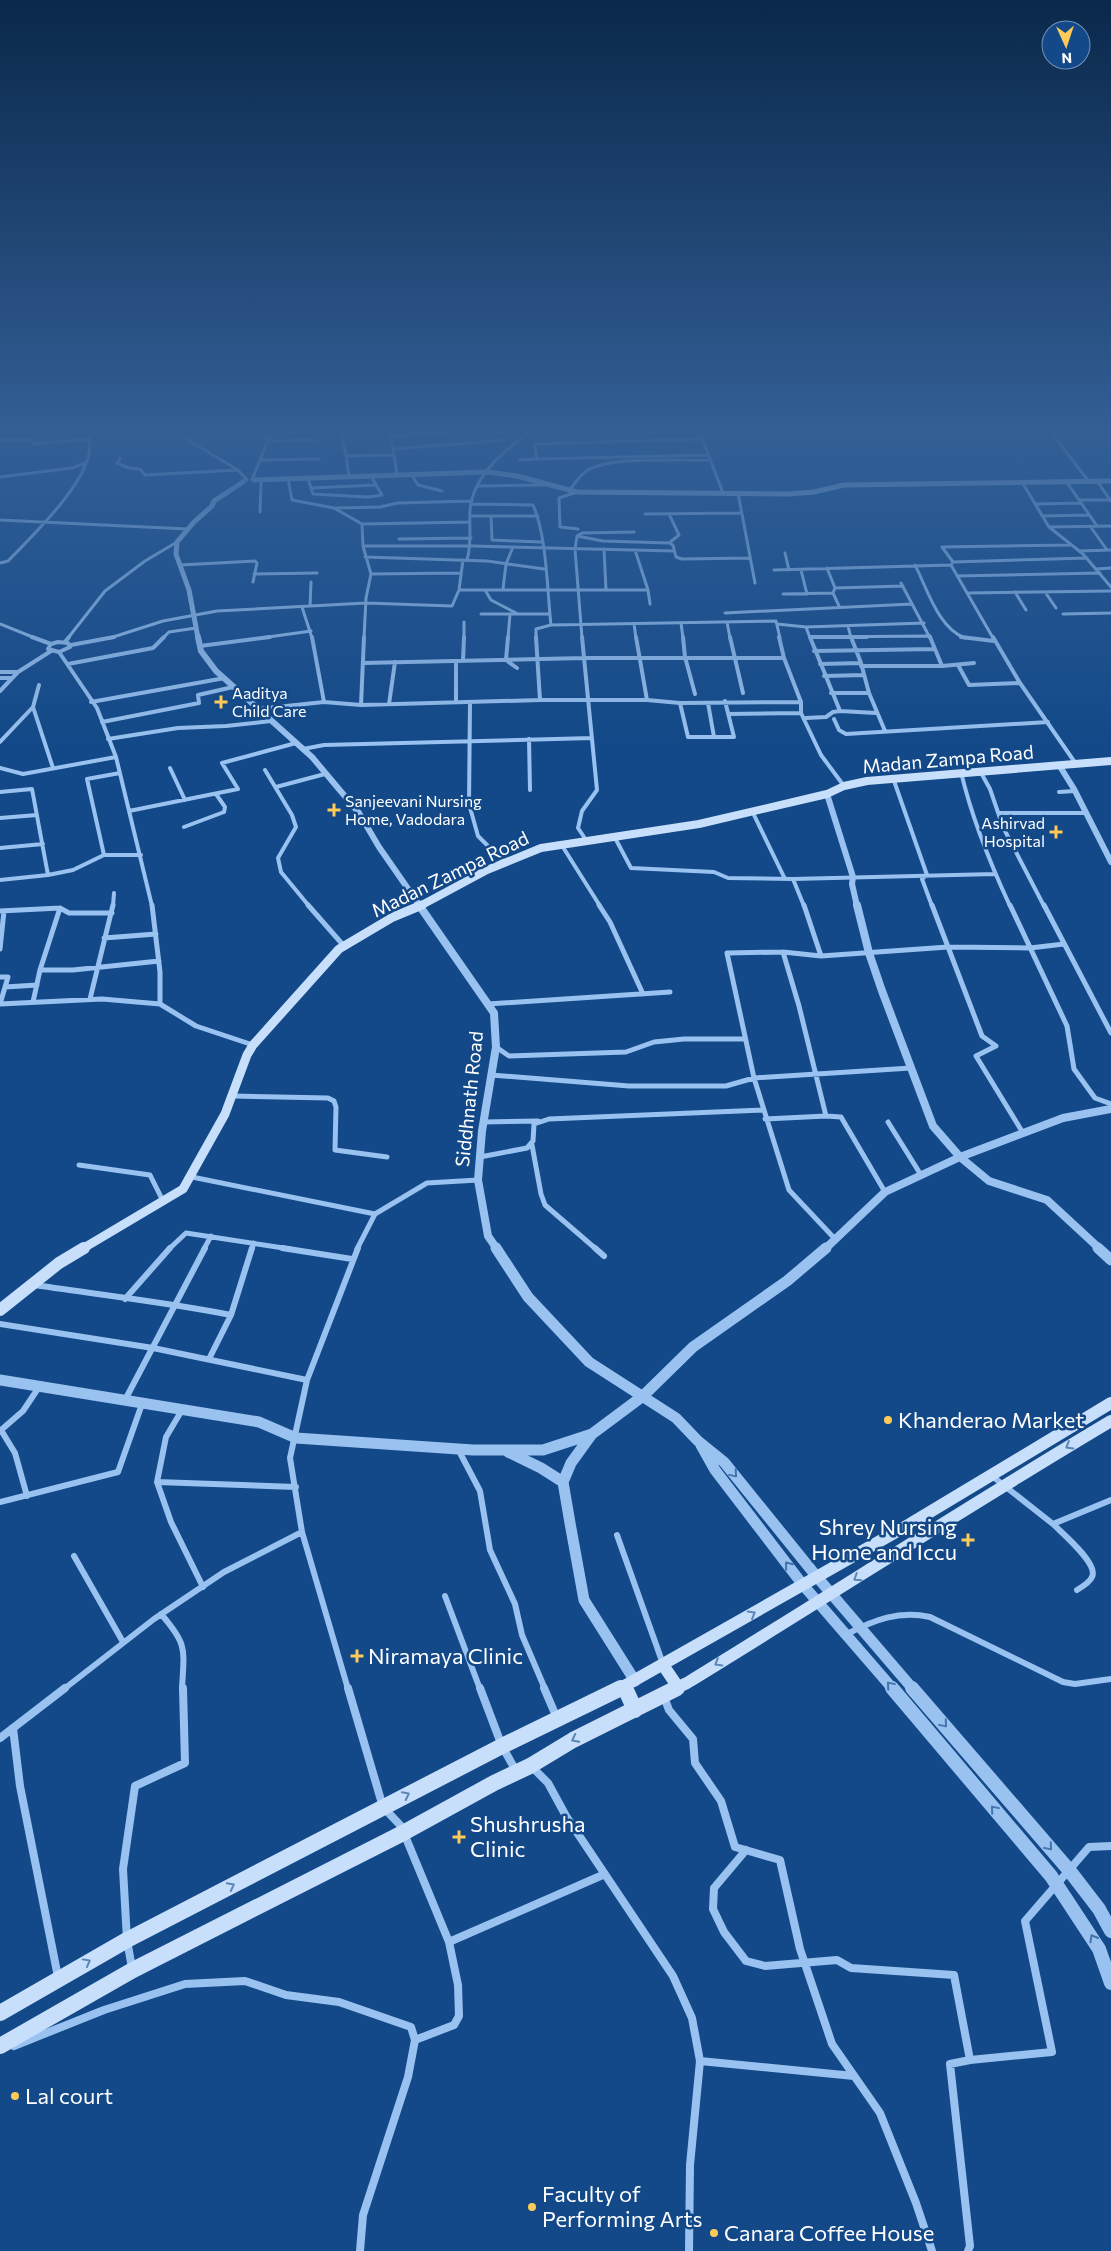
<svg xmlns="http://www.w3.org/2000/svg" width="1111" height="2251" font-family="Commissioner,sans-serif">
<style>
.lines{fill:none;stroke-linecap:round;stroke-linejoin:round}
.minor-far4{stroke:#99c2f0;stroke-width:3}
.minor-far3{stroke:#99c2f0;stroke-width:4}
.minor-far2{stroke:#99c2f0;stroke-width:5}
.minor-far1{stroke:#99c2f0;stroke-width:6}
.minor{stroke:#99c2f0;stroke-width:8}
.tertiary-far4{stroke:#99c2f0;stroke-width:5}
.tertiary-far3{stroke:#99c2f0;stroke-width:6}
.tertiary-far2{stroke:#99c2f0;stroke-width:8}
.tertiary-far1{stroke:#99c2f0;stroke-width:11}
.tertiary{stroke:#99c2f0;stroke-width:14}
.secondary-far3{stroke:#c7dffb;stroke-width:8}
.secondary-far2{stroke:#c7dffb;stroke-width:9}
.secondary-far1{stroke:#c7dffb;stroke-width:12}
.secondary{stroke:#c7dffb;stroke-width:16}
.oneway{stroke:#5b85b6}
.oneway2{stroke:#4273ac}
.poi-dot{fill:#ffcb58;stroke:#134988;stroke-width:2}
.labels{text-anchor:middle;stroke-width:5;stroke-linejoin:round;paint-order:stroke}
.far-poi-label{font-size:16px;fill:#fff;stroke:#134988;text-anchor:start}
.street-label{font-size:19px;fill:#fff;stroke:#134988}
.near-poi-label{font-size:22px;fill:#fff;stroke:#134988;text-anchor:start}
</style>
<rect width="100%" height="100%" fill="#134988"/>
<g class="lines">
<path class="minor-far4" d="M 168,428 L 238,470 L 247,480
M 250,428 L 268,439
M 340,428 L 346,456 L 393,455
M 390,428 L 397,475
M 699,430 L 723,493
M 0,431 L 6,428
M 175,432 L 195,428
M 1052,433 L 1089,482
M 392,436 L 515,428
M 0,440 L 32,440 L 33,444 L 89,439
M 268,441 L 316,440
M 393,449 L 505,440
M 346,456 L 349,476
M 120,458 L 117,463 L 129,468 L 140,469 L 145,475 L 238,470
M 537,459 L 708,455
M 260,460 L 319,459
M 520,460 L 537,459 L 534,444 L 701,439
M 411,474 L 418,485 L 442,491
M 0,477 L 72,468 L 87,462
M 288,479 L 292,500 L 334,508 L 362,524 L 363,546 L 371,574 L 366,598 L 364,638
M 308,479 L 313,494 L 368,497 L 382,495 L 371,476
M 252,480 L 273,428
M 1066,481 L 1097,526
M 1097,481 L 1111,501
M 1022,482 L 1049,527 L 1083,554 L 1111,587
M 478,486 L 545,485
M 311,488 L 376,485
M 570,490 C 575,483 580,474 588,470 C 613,456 680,461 710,460
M 577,492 L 559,498 L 560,527 L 578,529
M 738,493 L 755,583
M 1079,500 L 1110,500
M 472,504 L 533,505 C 547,536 547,590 551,625 L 776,621 L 780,638
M 1035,504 L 1081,503
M 336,508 L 380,507 L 398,503 L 472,501
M 260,512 L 261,483
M 645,514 L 742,513
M 669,514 L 679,535 L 669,543
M 470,516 L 538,516
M 491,516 L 492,540 L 542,542
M 1042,516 L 1089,515
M 0,520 L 187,529
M 362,524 L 470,522
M 1090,526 L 1107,550
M 1049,527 L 1111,526
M 577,536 L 603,541 L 669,543 L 673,545 L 676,557 L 682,559 L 750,558
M 399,539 L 471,538
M 363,546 L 472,546 L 674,551
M 942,547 L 953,562 L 951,565 L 993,638
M 942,547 L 1071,545
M 604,549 L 606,590
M 1079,551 L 1111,550
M 785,553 L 789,570
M 365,557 L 487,561 L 544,569
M 467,560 C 472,544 469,527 470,510 C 473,475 505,450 532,431
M 953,562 L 1087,558
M 0,563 L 8,561 C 32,536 98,474 89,439 L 96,428
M 180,565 L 255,561 L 257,563 L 253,582
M 915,565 C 927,588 938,628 965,638
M 827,568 L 835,588 L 833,593 L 839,606
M 1096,569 L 1111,568
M 774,570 L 951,565
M 801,570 L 807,594
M 254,574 L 317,573
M 371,574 L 460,573
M 957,576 L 1100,573
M 901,583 L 930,638
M 835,588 L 903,586
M 503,589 L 506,564 L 513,547
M 459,590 L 648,590 L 635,550
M 485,590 L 491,600 L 518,614
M 648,590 L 650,604
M 1015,592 L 1026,610
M 1045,592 L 1056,608
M 969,593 L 1111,591
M 783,594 L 833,593
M 310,606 L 311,582
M 302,607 L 312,638
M 725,613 L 912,604
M 481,614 L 550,614
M 1063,614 L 1111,613
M 727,622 L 730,638
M 681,623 L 683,638
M 0,624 L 35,638
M 634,624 L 636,638
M 777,624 L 806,627
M 848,626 L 851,638
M 811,637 L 930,636
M 68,638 L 105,591 L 145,561 L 177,542
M 110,638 L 163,621 L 217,611 L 366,603 L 452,606 L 459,590 L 463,560
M 163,638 L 169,632 L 196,628
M 261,638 L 311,631
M 464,638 L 464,622
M 508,638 L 510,614
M 536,638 L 536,629 L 551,625
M 582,638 L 575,549 L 577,536 L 582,533 L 634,532
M 810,638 L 806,627 L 924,623"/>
<path class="minor-far3" d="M 32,637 L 51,644
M 312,637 L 324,702
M 508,637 L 506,660 L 517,668
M 536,637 L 540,700
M 582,637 L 597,790 L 582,811 L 578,828 L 586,840
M 636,637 L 647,700
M 683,637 L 685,657 L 695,694
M 730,637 L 743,693
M 779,637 L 784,658 L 801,702 L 801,713 L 821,755 L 844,786
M 810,637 L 840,711
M 811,637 L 867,637
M 851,637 L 861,663 L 869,693 L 885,731
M 930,637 L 942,666
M 961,637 L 994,641
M 993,637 L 1020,683 L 1076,764
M 58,642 L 68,643 L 70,647 L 59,652 L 48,649 L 51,644 Z
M 65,642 L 69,637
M 71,645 L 114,637
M 200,646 L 270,637
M 814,651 L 934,649
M 59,652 L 97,708 L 116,757 L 152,906
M 456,661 L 456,702
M 463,661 L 464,637
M 363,663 L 584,658 L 784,658
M 68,664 L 153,648 L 164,637
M 820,664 L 861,663
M 958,665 L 969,685 L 1020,683
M 861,666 L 942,666 L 974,663
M 0,672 L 18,672
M 824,676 L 863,675
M 0,678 L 12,678
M 0,691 L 18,672 L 51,651
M 831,693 L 869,693
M 91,702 L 225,678
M 470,702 L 469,804 L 478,836 L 505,863
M 680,703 L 688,737 L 734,737 L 725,701
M 708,703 L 714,737
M 389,704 L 395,662
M 361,705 L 364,637
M 33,707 L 53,768
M 258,709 L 324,702 L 361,705 L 540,700 L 647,700 L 680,703 L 801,702
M 728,714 L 801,713
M 806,718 L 826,717 L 833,712 L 840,711 L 876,713
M 834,719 L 839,730 L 846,734 L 1048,722
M 102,722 L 199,703 L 198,695 L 233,687
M 108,739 L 178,728 L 226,726 L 271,721
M 529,739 L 530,790
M 0,742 L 33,707 L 39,685
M 303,749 L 324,745 L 592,738
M 0,768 L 23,774 L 116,757
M 170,768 L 185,800
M 265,770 L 292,815 L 296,827 L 278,858 L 281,872 L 309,906
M 980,771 L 990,789 L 1003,827 L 1044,906
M 961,772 C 972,819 990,863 1010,906
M 120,773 L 87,779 L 104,855 L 141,855
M 893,778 L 927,875 L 922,879 L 932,906
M 276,787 L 325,774
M 0,792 L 32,789 L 48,875 L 0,880
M 1059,792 L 1075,791
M 129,811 L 238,789 L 222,763 L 296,743
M 753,813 L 785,879
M 998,813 L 1086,813
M 0,818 L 37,815
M 184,827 L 224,812 L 225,807 L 216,794
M 614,836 L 631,868 L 714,872 L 728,878 L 793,879 L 995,874
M 561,844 L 600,906
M 0,848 L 43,844
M 48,875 L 73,870 L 104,855
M 793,879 L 804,906
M 113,906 L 114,893"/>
<path class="minor-far2" d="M 152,905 L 160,972 L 160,1004
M 308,905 L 344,946
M 599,905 L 610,922 L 643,994
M 804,905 L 821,956
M 932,905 L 982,1036 L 996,1046 L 976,1056 L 1023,1133
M 1010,905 L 1067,1026 L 1074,1069 L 1095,1098 L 1111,1104
M 1044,905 L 1111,1033
M 0,911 L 60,908 L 69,913 L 112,913
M 104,938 L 156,934
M 0,949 L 4,911
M 40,970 L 73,970 L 159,961
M 0,977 L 8,977 L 0,1004
M 5,987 L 37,985
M 90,999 L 113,905
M 33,1002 L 40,970 L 60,908
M 0,1004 L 102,999 L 160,1004 L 196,1026 L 253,1045
M 488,1004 L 670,992
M 496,1047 L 509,1056 L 626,1052 L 654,1042 L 684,1039 L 745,1039
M 491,1075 L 629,1086 L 726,1086 L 754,1078 L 911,1068
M 232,1096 L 328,1098 L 334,1101 L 336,1107 L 335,1150 L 387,1157
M 826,1116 L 841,1117 L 885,1192
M 765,1119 L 826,1116 L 799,1006 L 783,952
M 483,1122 L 538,1121
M 888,1122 L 921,1175
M 532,1145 L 541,1194 L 545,1205 L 596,1249
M 480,1157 L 527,1148 L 533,1141 L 534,1124 L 549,1119 L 763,1110
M 79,1165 L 150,1175 L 163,1201
M 192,1177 L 375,1214
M 836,1240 L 789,1190 L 754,1078 L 727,953 L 783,952 L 821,956 L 948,947 L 1030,948 L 1064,944
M 169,1249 L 186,1233 L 290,1249
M 204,1249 L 211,1236
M 252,1249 L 254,1243
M 357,1249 L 375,1214 L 427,1183 L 478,1180"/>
<path class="minor-far1" d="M 282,1248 L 352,1259
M 595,1248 L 604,1256
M 35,1285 C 100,1295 166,1302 231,1315 L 252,1248
M 125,1299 L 170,1248
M 0,1324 L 153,1348 L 307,1380
M 209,1359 L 231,1315
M 125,1400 L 205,1248
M 182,1410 L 166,1437 L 157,1482 L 171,1522 L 203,1587
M 458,1449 L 480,1491 L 490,1550 L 515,1604 L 522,1635 L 545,1689
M 992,1476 L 1053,1524 L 1111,1500
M 157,1482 L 296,1487
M 27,1496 L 15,1453 L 1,1430 L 23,1411 L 39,1387
M 0,1502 L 118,1472 L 142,1404
M 1053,1524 C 1063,1534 1099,1564 1092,1577 C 1090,1582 1082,1587 1077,1590
M 617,1535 L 663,1664
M 74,1556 L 123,1642
M 445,1596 L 480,1689
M 161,1614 C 188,1645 184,1649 182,1689
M 847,1634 C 874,1620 899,1610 930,1617 L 1063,1682 L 1075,1684 L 1111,1679
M 64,1689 L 154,1619 L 224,1572 L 302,1532
M 348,1689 L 302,1532 L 290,1458 L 307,1380 L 358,1248"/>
<path class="minor" d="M 348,1688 L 383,1807 L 401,1826 L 449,1942 L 458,1985 L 459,2016 L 454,2025 L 415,2040
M 480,1688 L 502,1746 L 516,1771
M 544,1688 L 556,1716
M 664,1697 L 669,1710 L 693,1739 L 695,1763 L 721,1801 L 735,1847 L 780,1860 L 800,1949 L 832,2044 L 880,2113 L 916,2203 L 932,2251
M 13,1728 L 20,1786 L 58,1977
M 0,1738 L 65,1688
M 533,1768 L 548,1783 L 566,1816 L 673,1976 L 692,2018 L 700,2061 L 690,2165 L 689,2251
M 746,1850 L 714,1888 L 713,1909 L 724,1932 L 746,1961 L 765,1966 L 837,1960 L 851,1968 L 954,1975 L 970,2060
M 449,1942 L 605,1874
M 132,1968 L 127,1940 L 123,1869 L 135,1786 L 185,1763 L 183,1688
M 14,2046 L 104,2010 L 185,1984 L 245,1981 L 286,1995 L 339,2002 L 411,2027 L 415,2040 L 408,2077 L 363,2215 L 360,2251
M 700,2061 L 854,2076
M 968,2251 L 970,2246 L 950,2064 L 970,2060 L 1052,2052 L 1025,1921 L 1089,1847 L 1111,1846"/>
<path class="tertiary-far4" d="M 254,480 L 487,472 L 517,476 L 577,492 L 789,494 L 814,492 L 844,485 L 1111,481
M 198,638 L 189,590 L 176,554 L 177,542 L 194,522 L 212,506 L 214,501 L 243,482"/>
<path class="tertiary-far3" d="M 198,637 L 201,651 L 216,671 L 312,757 L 359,813 L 379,847 L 420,906
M 1059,765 L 1074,789 L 1111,862
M 827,794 L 853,877 L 852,884 L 857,906"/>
<path class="tertiary-far2" d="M 419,905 L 494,1013 L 496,1047 L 482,1131 L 478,1180 L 488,1236 L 497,1249
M 857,905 L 869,953 L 882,991 L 933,1126 L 960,1157 L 989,1181 L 1047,1200 L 1100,1249
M 825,1249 L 885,1192 L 960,1157 L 1063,1118 L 1111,1109"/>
<path class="tertiary-far1" d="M 496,1248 L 528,1297 L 589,1362 L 676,1418 L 698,1441 L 724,1462 L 817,1577 L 913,1689
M 1098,1248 L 1111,1260
M 0,1380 L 259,1422 L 296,1438 L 473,1450 L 543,1450 L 592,1434 L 643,1396 L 693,1347 L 787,1281 L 826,1248
M 592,1434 L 571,1463 L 563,1482 L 570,1523 L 584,1600 L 635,1681
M 701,1445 L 715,1470 L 803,1585 L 893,1689
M 508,1452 L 541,1468 L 563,1482"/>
<path class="tertiary" d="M 892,1688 L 1051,1876 L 1099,1949 L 1111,1983
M 912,1688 L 1069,1870 L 1099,1909 L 1111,1931"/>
<path class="secondary-far3" d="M 420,906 L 487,870 L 541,848 L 699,824 L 827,794 L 844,786 L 867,781 L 1111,761"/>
<path class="secondary-far2" d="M 82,1249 L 183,1189 L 225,1114 L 247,1055 L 253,1045 L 339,949 L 393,917 L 422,905"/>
<path class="secondary-far1" d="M 0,1310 L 59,1263 L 84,1248
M 663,1665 L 678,1687
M 624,1686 L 625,1689
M 619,1689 L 910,1524 L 1111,1403
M 674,1689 L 687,1683 C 829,1596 968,1506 1111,1421"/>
<path class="secondary" d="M 625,1688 L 635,1710
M 0,2013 L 127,1940 L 502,1746 L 621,1688
M 0,2046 L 133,1970 L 403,1833 L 494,1783 L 530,1766 L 573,1740 L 677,1688"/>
</g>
<defs><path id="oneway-chevron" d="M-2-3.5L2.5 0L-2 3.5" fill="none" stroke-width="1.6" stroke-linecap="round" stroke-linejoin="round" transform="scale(1.25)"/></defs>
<g class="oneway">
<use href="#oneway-chevron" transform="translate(1069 1446) rotate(149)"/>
<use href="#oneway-chevron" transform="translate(857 1578) rotate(147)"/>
<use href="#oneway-chevron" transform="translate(752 1614) rotate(-30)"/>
<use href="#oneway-chevron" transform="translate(718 1663) rotate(149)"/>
<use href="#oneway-chevron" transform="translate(575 1739) rotate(153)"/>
<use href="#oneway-chevron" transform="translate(406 1795) rotate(-27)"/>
<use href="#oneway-chevron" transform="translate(231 1886) rotate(-27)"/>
<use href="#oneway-chevron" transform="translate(87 1962) rotate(-29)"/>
</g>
<g class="oneway2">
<use href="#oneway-chevron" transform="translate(734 1474) rotate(50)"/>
<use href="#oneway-chevron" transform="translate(788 1565) rotate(-128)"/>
<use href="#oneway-chevron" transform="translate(890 1685) rotate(-130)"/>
<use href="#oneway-chevron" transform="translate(944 1724) rotate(50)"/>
<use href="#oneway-chevron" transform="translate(994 1809) rotate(-130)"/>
<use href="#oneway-chevron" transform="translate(1049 1847) rotate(50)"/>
<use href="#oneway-chevron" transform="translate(1093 1938) rotate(-120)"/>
</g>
<linearGradient id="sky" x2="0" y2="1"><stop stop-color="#0a284b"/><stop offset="0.58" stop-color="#335f96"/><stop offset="1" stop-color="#335f96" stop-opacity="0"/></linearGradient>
<rect width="1111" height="743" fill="url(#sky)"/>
<g class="poi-dot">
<path d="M218.5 694.5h5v5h5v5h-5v5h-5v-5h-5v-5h5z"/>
<path d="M331.5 802.5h5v5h5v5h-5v5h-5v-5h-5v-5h5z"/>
<path d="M1053.5 824.5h5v5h5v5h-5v5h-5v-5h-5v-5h5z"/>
<circle cx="888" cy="1420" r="5"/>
<path d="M965.5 1532.5h5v5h5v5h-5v5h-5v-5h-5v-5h5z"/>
<path d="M354.5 1648.5h5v5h5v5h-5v5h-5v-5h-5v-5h5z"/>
<path d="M456.5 1829.5h5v5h5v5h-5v5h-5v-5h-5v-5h5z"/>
<circle cx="15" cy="2096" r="5"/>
<circle cx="532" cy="2207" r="5"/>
<circle cx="714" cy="2233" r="5"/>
</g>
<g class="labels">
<g class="far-poi-label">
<text x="232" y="699">Aaditya<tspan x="232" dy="18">Child Care</tspan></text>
<text x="345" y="807">Sanjeevani Nursing<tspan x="345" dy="18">Home, Vadodara</tspan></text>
<text x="1045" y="829" text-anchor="end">Ashirvad<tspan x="1045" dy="18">Hospital</tspan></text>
</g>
<g class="street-label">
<text transform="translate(948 759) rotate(-5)" y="7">Madan Zampa Road</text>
<text transform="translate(450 874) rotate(-26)" y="7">Madan Zampa Road</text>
<text transform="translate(469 1099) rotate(-84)" y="7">Siddhnath Road</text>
</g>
<g class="near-poi-label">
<text x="898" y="1428">Khanderao Market</text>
<text x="957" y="1535" text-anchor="end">Shrey Nursing<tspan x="957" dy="25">Home and Iccu</tspan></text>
<text x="368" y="1664">Niramaya Clinic</text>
<text x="470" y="1832">Shushrusha<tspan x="470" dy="25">Clinic</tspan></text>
<text x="25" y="2104">Lal court</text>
<text x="542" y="2202">Faculty of<tspan x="542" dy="25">Performing Arts</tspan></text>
<text x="724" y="2241">Canara Coffee House</text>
</g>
</g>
<g transform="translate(1066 45) rotate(177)"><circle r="24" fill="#134988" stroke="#7192b8"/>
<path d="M0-4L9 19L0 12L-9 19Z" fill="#ffcb58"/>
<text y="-8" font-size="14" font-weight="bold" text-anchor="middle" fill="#ffffff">N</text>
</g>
</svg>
